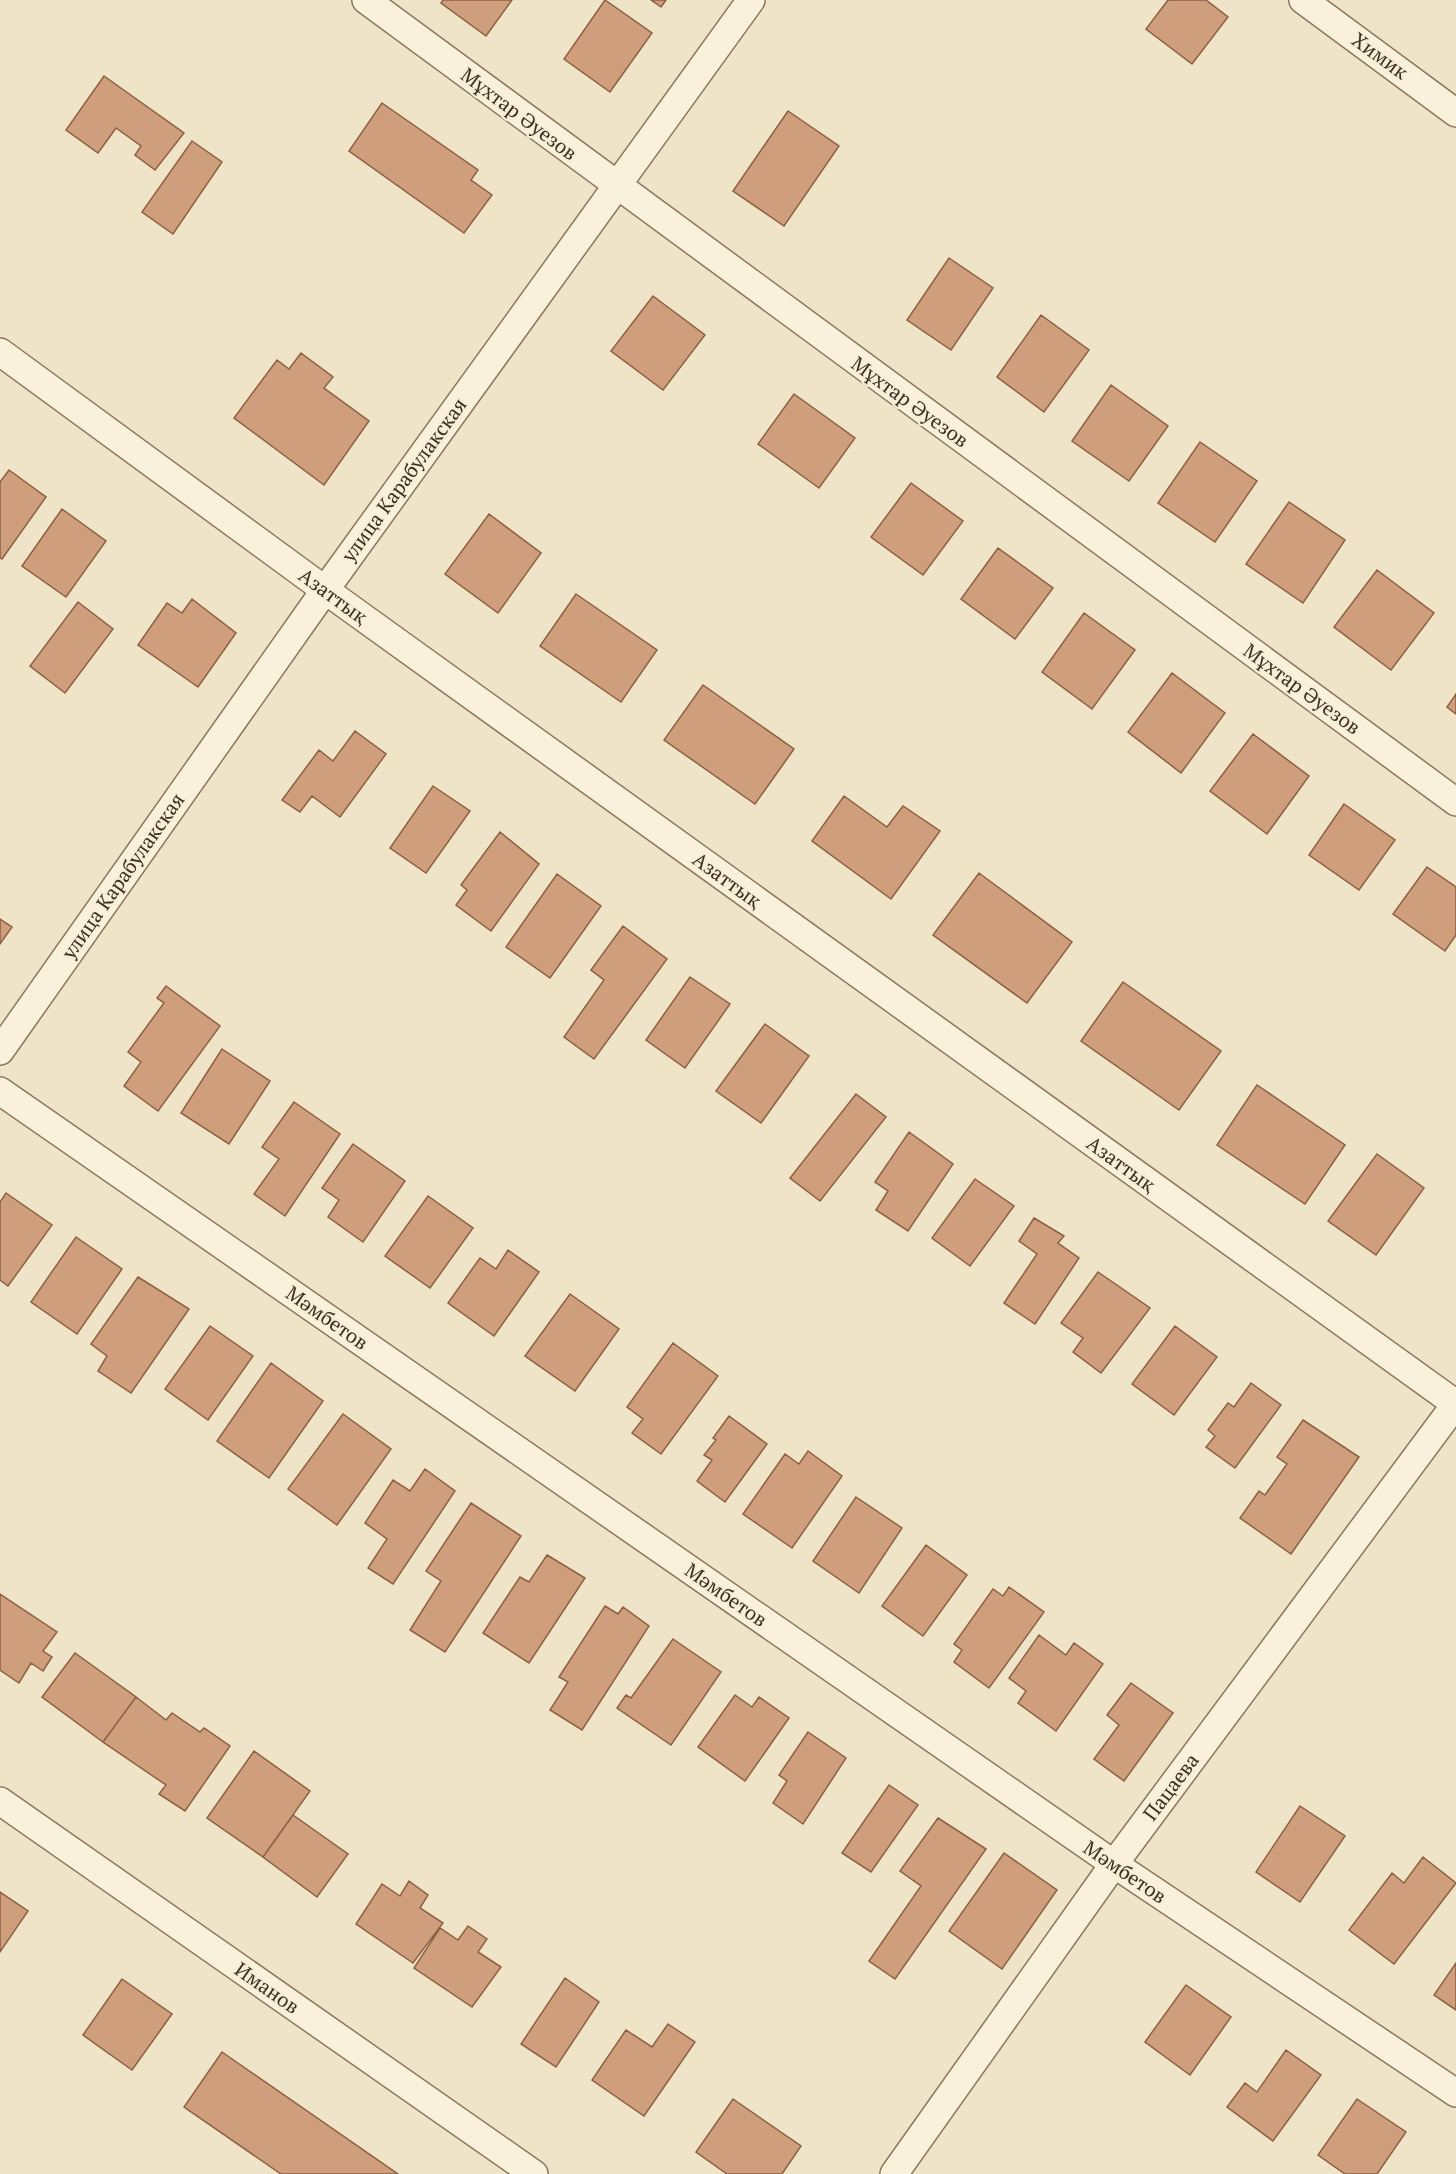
<svg xmlns="http://www.w3.org/2000/svg" width="1456" height="2174" font-family="'PT Serif',serif">
<style>
.building{fill:#cf9f7d;stroke:#8d5f41;stroke-width:1.5}
.lines{fill:none;stroke-linecap:round;stroke-linejoin:round}
.street-casing{stroke:#8d765c;stroke-width:30}
.street{stroke:#faf1dc;stroke-width:27}
.labels{text-anchor:middle;stroke-width:4.5;stroke-linejoin:round;paint-order:stroke}
.street-label{font-size:20px;fill:#3d2e20;stroke:#f7eed8}
</style>
<rect width="100%" height="100%" fill="#f0e4c8"/>
<path class="building" d="M 443,0 L 512,0 L 486,36 L 441,3 Z
M 605,0 L 652,33 L 610,92 L 564,59 Z
M 651,0 L 666,0 L 661,7 Z
M 1168,0 L 1206,0 L 1228,17 L 1192,64 L 1146,29 Z
M 104,76 L 184,133 L 155,170 L 135,155 L 141,146 L 116,128 L 98,153 L 66,130 Z
M 382,103 L 478,170 L 471,180 L 492,195 L 464,233 L 349,151 Z
M 788,111 L 839,146 L 784,226 L 733,191 Z
M 192,141 L 222,162 L 173,234 L 142,212 Z
M 949,258 L 993,288 L 951,350 L 907,320 Z
M 653,296 L 705,335 L 663,390 L 611,351 Z
M 1041,315 L 1089,350 L 1044,412 L 997,377 Z
M 301,353 L 333,377 L 324,388 L 369,421 L 324,485 L 234,418 L 277,360 L 289,369 Z
M 1111,385 L 1168,426 L 1129,481 L 1072,441 Z
M 794,394 L 855,438 L 819,488 L 758,444 Z
M 1200,442 L 1257,481 L 1215,542 L 1158,503 Z
M 9,470 L 46,497 L 2,559 L 0,558 L 0,482 Z
M 911,483 L 963,521 L 923,575 L 871,537 Z
M 1289,502 L 1345,540 L 1303,603 L 1246,564 Z
M 62,509 L 106,541 L 66,597 L 22,566 Z
M 489,514 L 541,553 L 498,613 L 445,574 Z
M 998,548 L 1053,588 L 1015,639 L 961,599 Z
M 1377,570 L 1434,613 L 1391,670 L 1334,627 Z
M 576,594 L 657,650 L 621,702 L 540,646 Z
M 192,599 L 236,633 L 198,687 L 138,645 L 167,603 L 182,613 Z
M 78,602 L 113,629 L 65,693 L 30,666 Z
M 1084,613 L 1135,650 L 1092,709 L 1042,672 Z
M 1172,673 L 1225,713 L 1181,773 L 1128,732 Z
M 703,685 L 794,749 L 755,804 L 664,740 Z
M 1456,694 L 1456,714 L 1447,707 Z
M 355,731 L 386,754 L 340,817 L 312,796 L 300,812 L 282,800 L 319,750 L 333,761 Z
M 1253,734 L 1309,776 L 1267,834 L 1210,791 Z
M 433,786 L 470,811 L 426,873 L 390,848 Z
M 844,796 L 887,827 L 903,806 L 940,831 L 891,899 L 812,841 Z
M 1344,804 L 1395,840 L 1359,890 L 1309,855 Z
M 500,832 L 539,864 L 491,931 L 456,905 L 467,890 L 461,885 Z
M 1427,867 L 1456,887 L 1456,935 L 1445,951 L 1393,914 Z
M 979,873 L 1072,942 L 1027,1003 L 933,935 Z
M 557,874 L 601,906 L 550,978 L 506,947 Z
M 0,919 L 12,927 L 0,944 Z
M 623,926 L 667,959 L 594,1059 L 564,1037 L 604,980 L 591,970 Z
M 690,977 L 730,1004 L 685,1068 L 646,1040 Z
M 1123,982 L 1221,1051 L 1179,1110 L 1081,1041 Z
M 166,986 L 220,1026 L 158,1111 L 124,1086 L 141,1062 L 128,1052 L 164,1003 L 157,998 Z
M 765,1024 L 809,1056 L 761,1123 L 716,1091 Z
M 222,1049 L 270,1081 L 229,1144 L 181,1113 Z
M 1257,1085 L 1345,1145 L 1305,1204 L 1217,1145 Z
M 856,1094 L 886,1117 L 820,1201 L 790,1178 Z
M 294,1102 L 340,1134 L 285,1216 L 254,1194 L 279,1159 L 262,1147 Z
M 909,1132 L 953,1164 L 908,1231 L 876,1210 L 888,1191 L 875,1182 Z
M 353,1144 L 405,1181 L 363,1242 L 328,1217 L 339,1200 L 322,1188 Z
M 1377,1154 L 1424,1188 L 1376,1255 L 1328,1221 Z
M 975,1179 L 1014,1206 L 970,1266 L 932,1238 Z
M 6,1193 L 52,1225 L 8,1286 L 0,1280 L 0,1202 Z
M 428,1196 L 473,1228 L 430,1288 L 385,1256 Z
M 1034,1218 L 1064,1236 L 1058,1243 L 1079,1258 L 1035,1324 L 1004,1303 L 1037,1254 L 1019,1241 Z
M 76,1237 L 122,1269 L 77,1334 L 31,1302 Z
M 508,1250 L 539,1272 L 494,1336 L 448,1303 L 480,1258 L 496,1269 Z
M 1098,1272 L 1150,1308 L 1101,1373 L 1073,1352 L 1083,1338 L 1061,1323 Z
M 138,1277 L 189,1309 L 131,1393 L 98,1371 L 107,1356 L 91,1344 Z
M 570,1294 L 619,1329 L 575,1391 L 525,1356 Z
M 210,1326 L 253,1356 L 208,1420 L 165,1389 Z
M 1175,1326 L 1217,1357 L 1174,1415 L 1132,1384 Z
M 673,1343 L 718,1376 L 661,1454 L 632,1433 L 643,1419 L 627,1407 Z
M 271,1363 L 323,1401 L 269,1478 L 217,1441 Z
M 1251,1383 L 1281,1405 L 1235,1468 L 1206,1447 L 1215,1436 L 1208,1430 L 1228,1403 L 1234,1407 Z
M 343,1414 L 391,1449 L 337,1525 L 288,1489 Z
M 729,1416 L 767,1444 L 725,1502 L 697,1481 L 712,1460 L 704,1455 L 716,1440 L 713,1438 Z
M 1303,1420 L 1359,1457 L 1291,1554 L 1240,1518 L 1259,1491 L 1265,1495 L 1287,1464 L 1277,1457 Z
M 808,1451 L 842,1476 L 792,1548 L 743,1514 L 785,1454 L 799,1464 Z
M 425,1469 L 455,1491 L 393,1584 L 368,1568 L 387,1539 L 365,1523 L 393,1480 L 410,1491 Z
M 856,1497 L 902,1528 L 859,1593 L 813,1561 Z
M 471,1503 L 521,1536 L 445,1652 L 410,1630 L 441,1581 L 426,1571 Z
M 926,1545 L 967,1575 L 923,1636 L 882,1606 Z
M 547,1555 L 585,1578 L 529,1663 L 483,1633 L 520,1577 L 529,1582 Z
M 1009,1587 L 1044,1612 L 989,1688 L 954,1662 L 962,1650 L 954,1644 L 993,1589 L 1003,1596 Z
M 0,1594 L 57,1632 L 43,1651 L 52,1657 L 43,1671 L 31,1663 L 19,1683 L 0,1670 Z
M 605,1606 L 618,1614 L 623,1607 L 649,1626 L 582,1730 L 550,1710 L 568,1682 L 559,1677 Z
M 1039,1635 L 1066,1655 L 1074,1643 L 1103,1664 L 1056,1731 L 1018,1703 L 1026,1691 L 1009,1678 Z
M 673,1639 L 721,1672 L 671,1745 L 617,1708 L 626,1695 L 631,1698 Z
M 75,1653 L 136,1697 L 103,1742 L 42,1697 Z
M 1131,1683 L 1173,1713 L 1124,1781 L 1094,1759 L 1119,1725 L 1107,1715 Z
M 735,1695 L 752,1707 L 759,1697 L 789,1718 L 745,1781 L 698,1747 Z
M 136,1697 L 166,1720 L 172,1713 L 200,1732 L 204,1728 L 230,1746 L 185,1811 L 159,1794 L 166,1785 L 103,1742 Z
M 808,1732 L 846,1758 L 803,1824 L 773,1803 L 787,1781 L 779,1775 Z
M 254,1751 L 310,1791 L 263,1857 L 207,1818 Z
M 889,1785 L 918,1805 L 871,1872 L 842,1853 Z
M 1300,1806 L 1345,1836 L 1300,1902 L 1256,1872 Z
M 293,1815 L 348,1854 L 317,1897 L 263,1857 Z
M 938,1818 L 986,1849 L 895,1979 L 869,1961 L 921,1886 L 900,1871 Z
M 1004,1853 L 1057,1890 L 1002,1969 L 949,1931 Z
M 1423,1857 L 1456,1883 L 1394,1964 L 1349,1930 L 1392,1873 L 1404,1883 Z
M 409,1881 L 428,1895 L 420,1908 L 443,1923 L 413,1963 L 356,1924 L 382,1884 L 400,1896 Z
M 0,1892 L 28,1911 L 0,1952 Z
M 468,1926 L 487,1939 L 478,1952 L 501,1967 L 472,2007 L 414,1968 L 440,1928 L 458,1940 Z
M 1456,1963 L 1456,2010 L 1434,1995 Z
M 565,1978 L 599,2002 L 556,2067 L 521,2044 Z
M 122,1979 L 172,2014 L 132,2070 L 83,2035 Z
M 1186,1985 L 1231,2017 L 1190,2075 L 1145,2042 Z
M 668,2024 L 695,2042 L 644,2116 L 592,2080 L 626,2030 L 652,2047 Z
M 1286,2050 L 1321,2075 L 1273,2141 L 1227,2107 L 1245,2083 L 1257,2092 Z
M 222,2052 L 398,2174 L 281,2174 L 184,2107 Z
M 733,2099 L 801,2146 L 782,2174 L 727,2174 L 696,2152 Z
M 1357,2099 L 1406,2132 L 1377,2174 L 1345,2174 L 1318,2155 Z"/>
<g class="lines">
<g class="street-casing">
<path id="street" d="M 366,0 L 1456,802
M 1303,0 L 1456,113
M 0,352 L 325,590 L 1456,1404
M 0,1051 L 325,590 L 751,0
M 0,1091 L 1114,1864 L 1456,2093
M 0,1801 L 534,2174
M 894,2174 L 1114,1864 L 1455,1405"/>
</g>
<use href="#street" class="street"/>
</g>
<g class="labels">
<g class="street-label">
<text transform="translate(1380 56) rotate(36)" y="7">Химик</text>
<text transform="translate(519 114) rotate(37)" y="7">Мұхтар Әуезов</text>
<text transform="translate(910 402) rotate(36)" y="7">Мұхтар Әуезов</text>
<text transform="translate(404 480) rotate(-54)" y="7">улица Карабулакская</text>
<text transform="translate(333 596) rotate(36)" y="7">Азаттық</text>
<text transform="translate(1302 689) rotate(36)" y="7">Мұхтар Әуезов</text>
<text transform="translate(123 876) rotate(-55)" y="7">улица Карабулакская</text>
<text transform="translate(727 880) rotate(36)" y="7">Азаттық</text>
<text transform="translate(1121 1164) rotate(36)" y="7">Азаттық</text>
<text transform="translate(327 1318) rotate(35)" y="7">Мәмбетов</text>
<text transform="translate(726 1595) rotate(35)" y="7">Мәмбетов</text>
<text transform="translate(1171 1787) rotate(-53)" y="7">Пацаева</text>
<text transform="translate(1125 1872) rotate(34)" y="7">Мәмбетов</text>
<text transform="translate(267 1988) rotate(35)" y="7">Иманов</text>
</g>
</g>
</svg>
